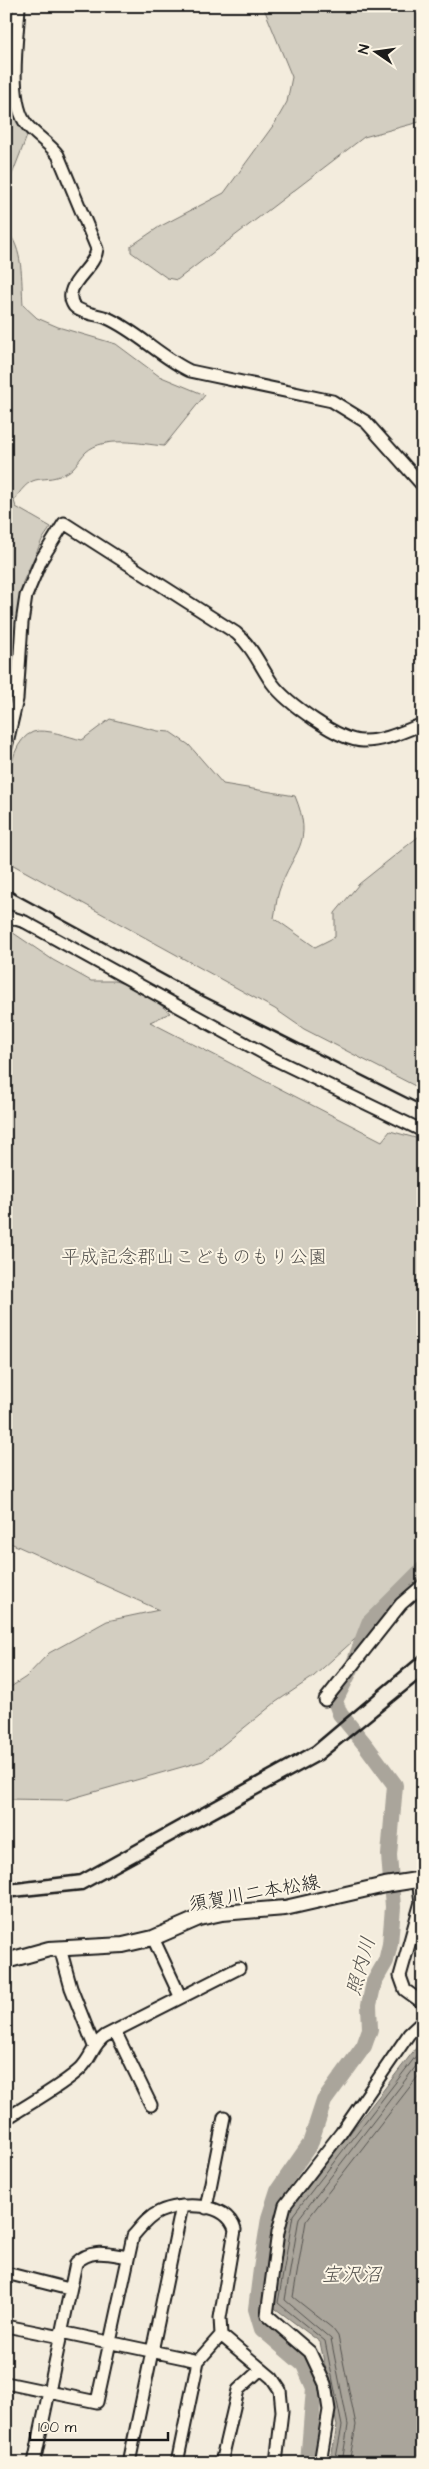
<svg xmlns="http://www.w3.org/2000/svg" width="429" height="2469" font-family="'Architects Daughter','Klee One',sans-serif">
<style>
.green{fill:#d3cec1;stroke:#78756e}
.water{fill:#aaa59b;stroke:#716e68}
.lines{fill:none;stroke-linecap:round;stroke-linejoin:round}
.shore{stroke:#55534f;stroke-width:1}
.river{stroke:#aaa59b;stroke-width:16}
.minor-casing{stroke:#1c1c1c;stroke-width:15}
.major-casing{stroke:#1c1c1c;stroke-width:18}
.minor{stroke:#fcf5e5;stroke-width:11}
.major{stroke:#fcf5e5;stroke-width:14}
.rail{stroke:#1c1c1c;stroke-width:2.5}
.labels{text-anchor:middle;stroke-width:4;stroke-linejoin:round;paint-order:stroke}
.park-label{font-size:19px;fill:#53514e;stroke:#fcf5e5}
.street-label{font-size:19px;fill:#1c1c1c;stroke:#fcf5e5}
.water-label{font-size:20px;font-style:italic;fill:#55534f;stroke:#fcf5e5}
</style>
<rect width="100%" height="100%" fill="#f3ecdd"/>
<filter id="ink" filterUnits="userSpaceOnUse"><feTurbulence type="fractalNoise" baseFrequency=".02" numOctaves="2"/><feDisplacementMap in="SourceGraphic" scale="10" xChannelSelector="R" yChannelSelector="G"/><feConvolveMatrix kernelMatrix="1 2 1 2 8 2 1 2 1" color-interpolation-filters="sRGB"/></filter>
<g filter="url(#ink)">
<path class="green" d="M 263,6 L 423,6 L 423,121 L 364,137 L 177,280 L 167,278 L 131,252 L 131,246 L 159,227 L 224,193 L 275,123 L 287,102 L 292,77 Z
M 6,10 L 7,78 L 13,113 L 27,136 L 6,190 Z
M 6,229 C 24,250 21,278 23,305 L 37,318 L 58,327 L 116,344 L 159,376 L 205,395 L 164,446 C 141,444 105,435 86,452 C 80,458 75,468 68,472 C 42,487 34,467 14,501 L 16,507 L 51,527 L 42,540 L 23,582 L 6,688 Z
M 110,719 L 158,731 L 170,732 L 189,745 L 223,784 L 295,796 C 315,845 293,849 279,891 C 276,900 276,910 274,918 L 315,947 L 335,937 L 335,913 L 359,884 L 423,833 L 423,1090 L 304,1029 L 275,1009 L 6,861 C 6,831 0,744 33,732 C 47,728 68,737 82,740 Z
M 6,928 L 53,960 L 91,981 L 115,981 L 144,991 L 170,1013 L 150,1022 L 382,1141 L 390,1131 L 423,1140 L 423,1590 L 391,1603 L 354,1640 L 313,1677 L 276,1702 L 203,1761 L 66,1800 L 6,1799 L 6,1690 L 26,1677 L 49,1653 L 107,1621 L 159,1610 L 6,1541 Z"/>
<path class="water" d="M 423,2039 L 423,2463 L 330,2463 L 337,2426 L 320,2342 L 272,2306 L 288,2213 Z"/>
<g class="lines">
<path class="shore" d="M 335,2463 L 342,2426 L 325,2341 L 278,2303 L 293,2215 L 423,2047
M 342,2463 L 348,2425 L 331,2339 L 285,2300 L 299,2218 L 423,2057
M 349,2463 L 356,2425 L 338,2336 L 332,2328 L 293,2297 L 306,2221 L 423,2070"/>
<path class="river" d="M 308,2463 L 314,2388 L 304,2365 L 262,2329 L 256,2309 L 261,2269 L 269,2218 L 278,2190 L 310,2144 L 324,2101 L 364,2046 L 370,2029 L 369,2005 L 374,1982 L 386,1961 L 390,1944 L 393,1907 L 389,1855 L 395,1785 L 367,1747 L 340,1714 L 335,1701 L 354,1663 L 369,1623 L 423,1569"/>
<g class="minor-casing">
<path id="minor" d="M 19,6 C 18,36 7,101 27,125 C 36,136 49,143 58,155 L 97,249 C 95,270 60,285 74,306 C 82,314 97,314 107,318 C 137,331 160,357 190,371 L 332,401 L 366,422 L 423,486
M 6,747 L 17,699 L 22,623 L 26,596 L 41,560 L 64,523 L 236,633 C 253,647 260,666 272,683 C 286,702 340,742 364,741 C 385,741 404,731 423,724
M 6,916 L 25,922 L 272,1058 L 423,1131
M 325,1700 L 401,1604 L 423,1585
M 418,1879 L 421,1902 L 400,1976 L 405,1990 L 423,2003
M 153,1938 L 180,1996
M 60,1948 L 71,1988 L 94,2046
M 115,2031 L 151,2105
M 6,2116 L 12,2115 C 32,2102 63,2085 80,2069 C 91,2059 93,2044 105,2036 L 239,1968
M 206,2208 L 224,2117
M 6,2273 L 69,2289
M 6,2326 L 61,2337
M 61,2332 L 198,2361 L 221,2335
M 6,2383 L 97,2402 L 133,2236 C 141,2227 148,2217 159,2212 C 181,2202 227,2201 235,2230 L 220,2318 L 221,2335 L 272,2378 L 280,2390 L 282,2411 L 276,2463
M 34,2463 L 76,2263 C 91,2248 109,2254 128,2257
M 129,2463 L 182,2206
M 177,2463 L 198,2361
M 221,2463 L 238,2390 L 261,2369
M 320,2463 L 329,2410 L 325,2384 L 310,2352 L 267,2315 L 278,2232 L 285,2205 L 341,2133 L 409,2034 L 423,2021"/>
</g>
<g class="major-casing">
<path id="major" d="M 6,1961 L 49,1949 L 123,1945 L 153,1938 L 199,1918 L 222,1913 L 285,1908 L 385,1885 L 423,1879"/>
</g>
<use href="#minor" class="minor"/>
<use href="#major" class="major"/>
<path class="rail" d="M 6,889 L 197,993 L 423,1106
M 6,1884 L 80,1875 L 313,1746 L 423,1653
M 6,1898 L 83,1890 L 321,1760 L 423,1677"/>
</g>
</g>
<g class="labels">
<g class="park-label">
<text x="194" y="1263">平成記念郡山こどものもり公園</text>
</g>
<g class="street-label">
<text transform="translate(254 1892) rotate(-10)" y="7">須賀川二本松線</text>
</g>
<g class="water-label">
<text transform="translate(360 1966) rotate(-74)" y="7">照内川</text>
<text x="351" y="2281">宝沢沼</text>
</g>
</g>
<rect width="429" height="2469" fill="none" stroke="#fcf5e5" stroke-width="25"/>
<rect x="12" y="12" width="404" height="2444" fill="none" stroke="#1c1c1c" stroke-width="2" filter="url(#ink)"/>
<g transform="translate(376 52) rotate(283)" stroke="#fcf5e5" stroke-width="4" paint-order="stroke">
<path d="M0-4L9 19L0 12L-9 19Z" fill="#1c1c1c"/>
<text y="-8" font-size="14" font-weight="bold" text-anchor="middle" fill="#1c1c1c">N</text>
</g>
<path d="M30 2432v8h138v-8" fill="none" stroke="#1c1c1c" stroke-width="2.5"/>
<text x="38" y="2432" font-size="15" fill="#1c1c1c" stroke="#fcf5e5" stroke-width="4" paint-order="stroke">100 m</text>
</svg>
